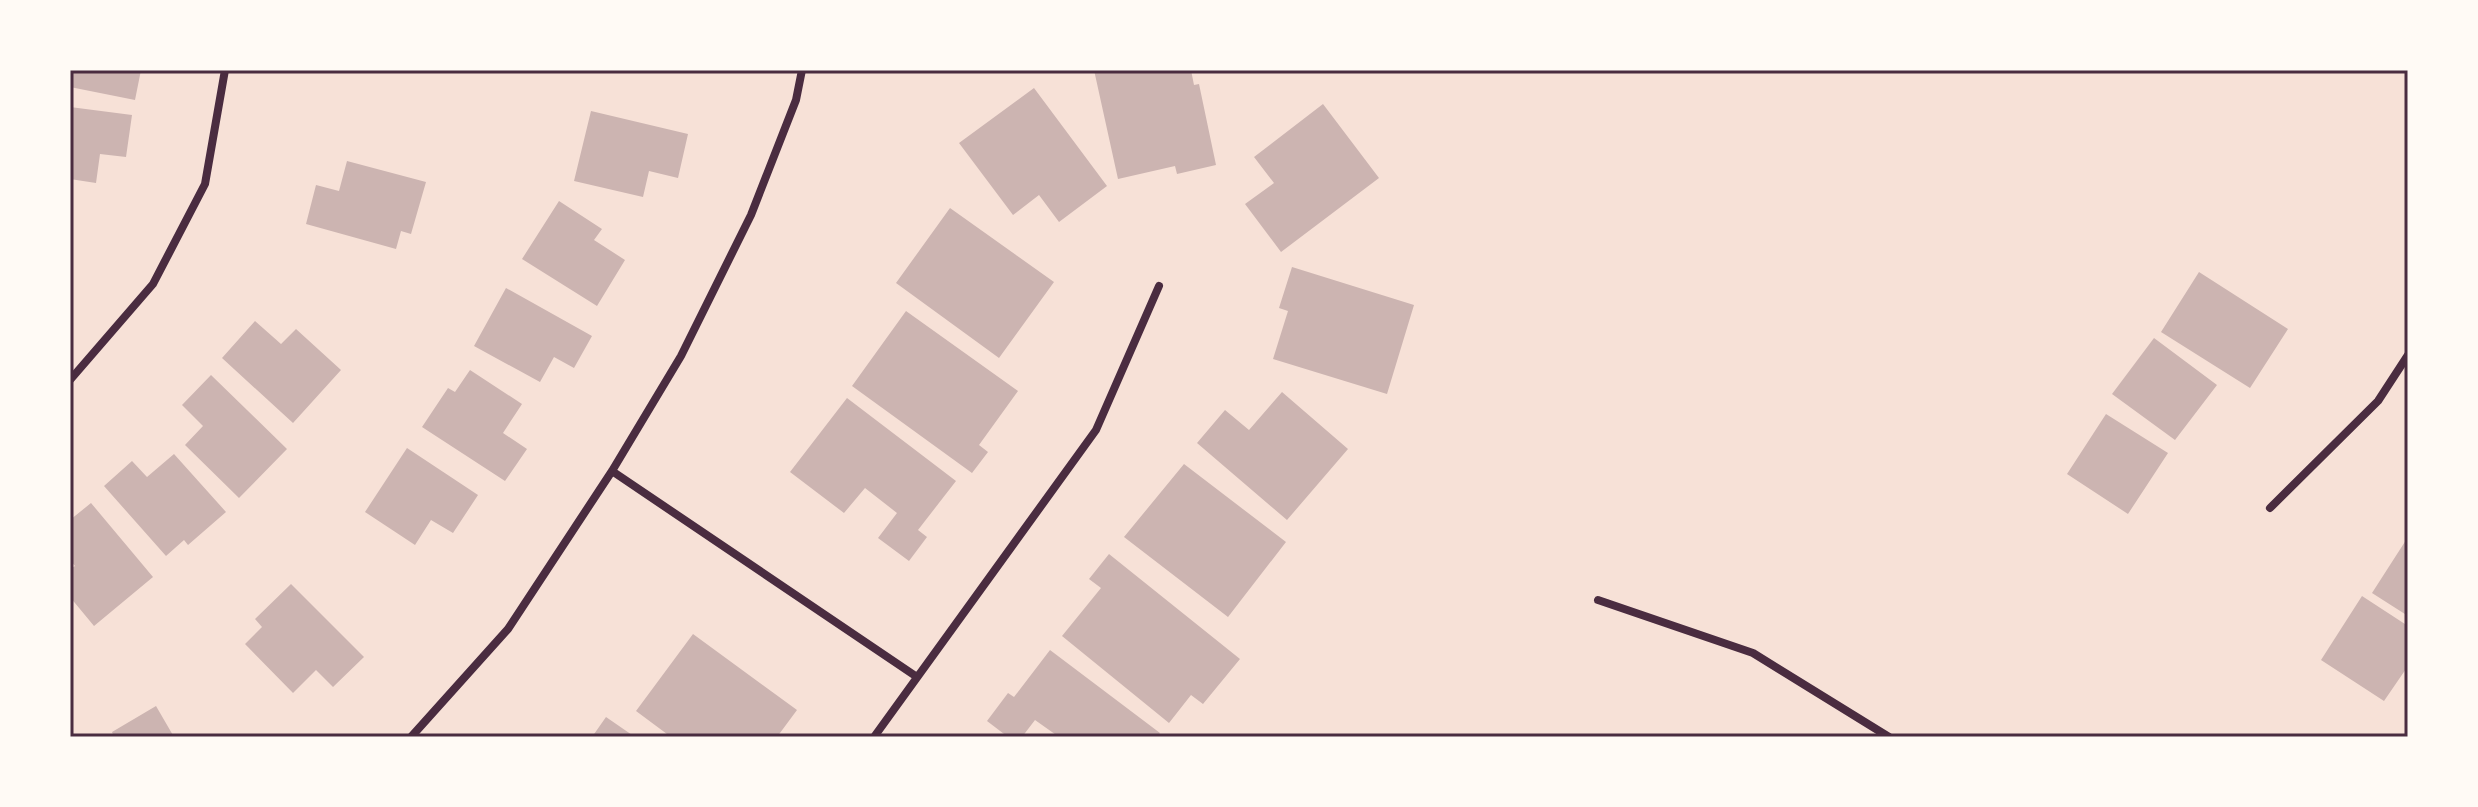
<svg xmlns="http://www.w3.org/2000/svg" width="2478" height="807" font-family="Mulish,sans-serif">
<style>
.building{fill:#ccb4b1}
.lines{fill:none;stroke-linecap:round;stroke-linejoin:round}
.minor{stroke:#4a2c40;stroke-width:8}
.neatline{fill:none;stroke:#4a2c40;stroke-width:3}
</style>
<rect width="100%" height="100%" fill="#f7e1d7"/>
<path class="building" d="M 70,70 L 141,70 L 135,100 L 70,87 Z
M 1094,70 L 1191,70 L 1194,85 L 1199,84 L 1216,165 L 1177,174 L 1175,166 L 1118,179 Z
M 1034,88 L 1107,186 L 1059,222 L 1039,195 L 1013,215 L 959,143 Z
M 1323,104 L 1379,178 L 1281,252 L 1245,204 L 1274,183 L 1254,157 Z
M 70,107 L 132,115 L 126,157 L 100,154 L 96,183 L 70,179 Z
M 591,111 L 688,134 L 678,178 L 649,171 L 643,197 L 574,181 Z
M 347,161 L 426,182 L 411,234 L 401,231 L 396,249 L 306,224 L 316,185 L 339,191 Z
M 559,201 L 602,229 L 594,240 L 625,260 L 597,306 L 522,259 Z
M 950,208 L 1054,282 L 999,358 L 896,283 Z
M 1292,267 L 1414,305 L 1387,394 L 1273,359 L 1288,311 L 1279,308 Z
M 2199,272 L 2288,329 L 2250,388 L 2161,332 Z
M 506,288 L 592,336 L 574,368 L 554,357 L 540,382 L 474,346 Z
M 906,311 L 1018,391 L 979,445 L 988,452 L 972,473 L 852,386 Z
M 255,321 L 281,344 L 296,329 L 341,370 L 293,423 L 222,358 Z
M 2154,338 L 2217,385 L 2175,440 L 2112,394 Z
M 470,370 L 522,404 L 503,433 L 527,449 L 505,481 L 422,427 L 448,388 L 455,392 Z
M 211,375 L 287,449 L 239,498 L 185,445 L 203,426 L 182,405 Z
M 1282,392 L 1348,449 L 1287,520 L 1197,443 L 1225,410 L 1249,430 Z
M 847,398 L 956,481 L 918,530 L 927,537 L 909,561 L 878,538 L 897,513 L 865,488 L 844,513 L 790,472 Z
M 2106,414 L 2168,453 L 2128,514 L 2067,474 Z
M 407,448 L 478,495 L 453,533 L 431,520 L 415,545 L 365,512 Z
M 174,454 L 226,512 L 188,545 L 184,540 L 166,556 L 104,486 L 132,461 L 147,477 Z
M 1184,464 L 1286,542 L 1228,617 L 1124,537 Z
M 91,503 L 153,577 L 94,626 L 70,597 L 70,569 L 75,566 L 70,560 L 70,520 Z
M 2408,537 L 2408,616 L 2372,593 Z
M 1109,554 L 1240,659 L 1203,704 L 1191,695 L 1169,723 L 1062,636 L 1101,588 L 1089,579 Z
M 291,584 L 364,657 L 333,687 L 316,670 L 293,693 L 245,644 L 262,627 L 255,619 Z
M 2362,596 L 2408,626 L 2408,666 L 2384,701 L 2321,660 Z
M 693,634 L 797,710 L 777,737 L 671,737 L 636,711 Z
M 1050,650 L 1160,733 L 1157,737 L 1059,737 L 1035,720 L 1022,737 L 1008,737 L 987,721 L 1008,693 L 1014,697 Z
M 156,706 L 174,737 L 114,737 L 112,732 Z
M 606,717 L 635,737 L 592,737 Z"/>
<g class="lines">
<path class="minor" d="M 70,380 L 153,284 L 205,184 L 225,70
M 612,471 L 917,677
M 2270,508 L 2378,401 L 2408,355
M 1598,600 L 1753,653 L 1889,737
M 411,737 L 508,629 L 612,471 L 681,356 L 751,215 L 796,100 L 802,70
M 874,737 L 1096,430 L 1159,286"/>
</g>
<rect width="2478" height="807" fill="none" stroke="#fffaf5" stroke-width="144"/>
<rect x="72" y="72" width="2334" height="663" class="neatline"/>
</svg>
